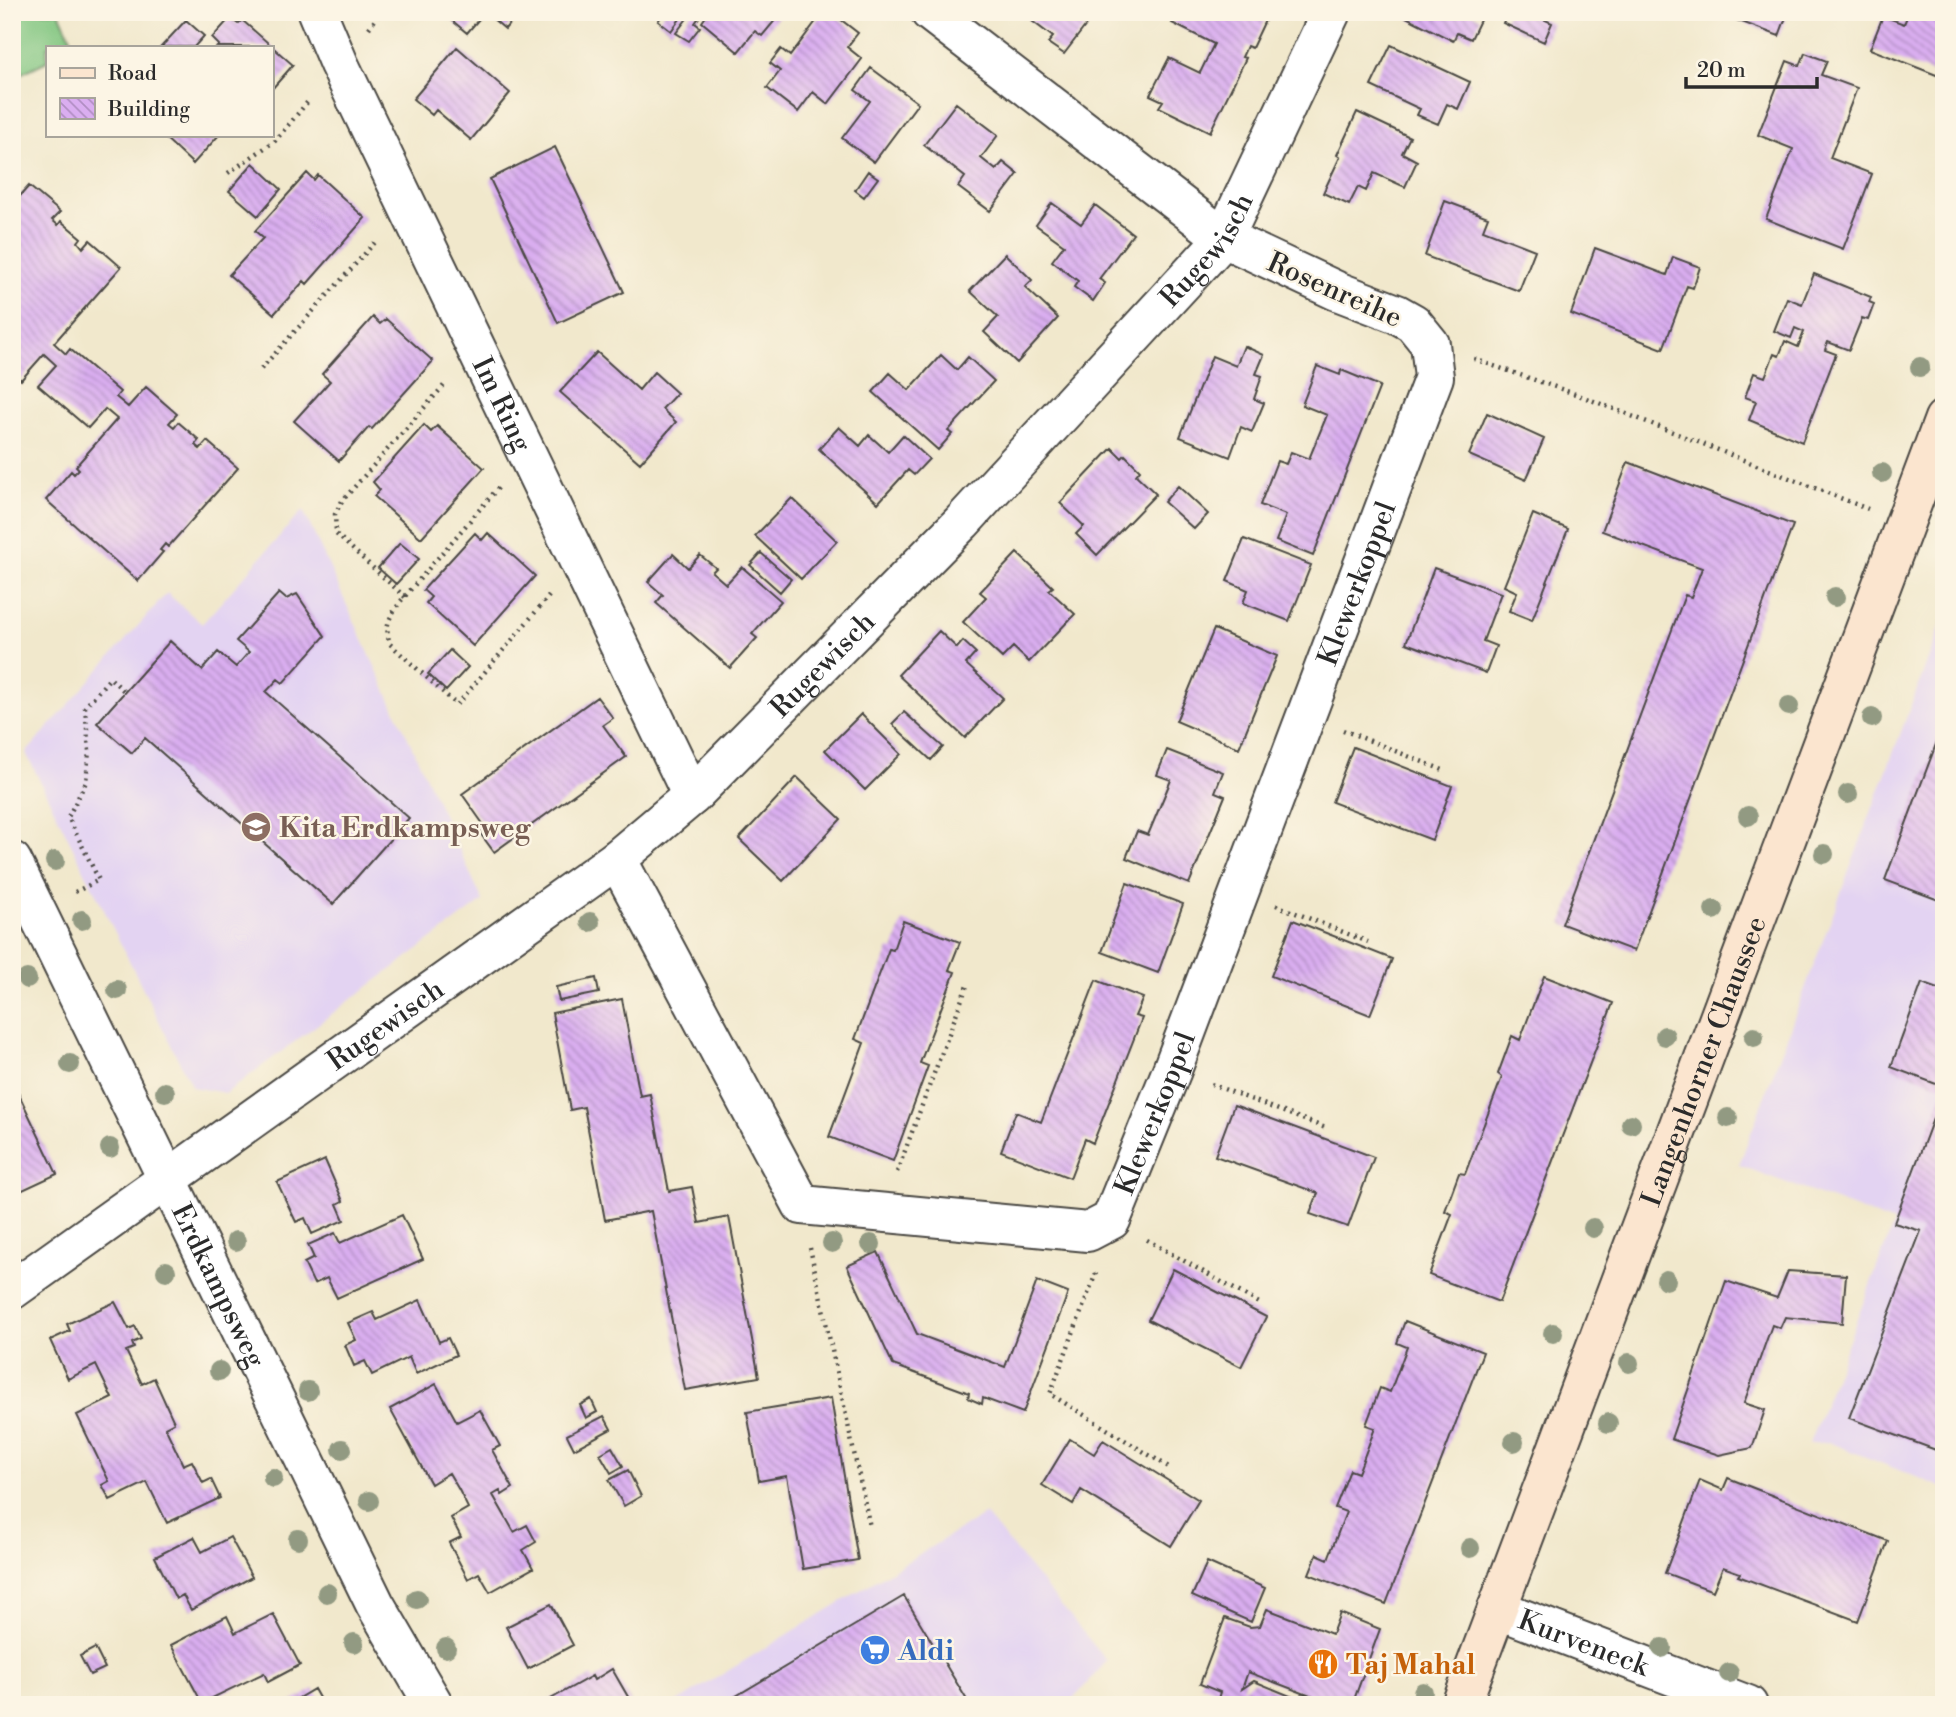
<svg xmlns="http://www.w3.org/2000/svg" width="1956" height="1717" font-family="'Libre Bodoni',serif">
<style>
.built{fill:#e3d3f2}
.park{fill:#82c681;stroke:#567856;stroke-width:2}
.building{fill:url(#building-back-hatch)}
.lines{fill:none;stroke-linecap:round;stroke-linejoin:round}
.street-casing{stroke:#494743;stroke-width:42}
.secondary-casing{stroke:#494743;stroke-width:42}
.path{stroke:#494743;stroke-width:4.5;stroke-dasharray:2 5;stroke-linecap:butt}
.street{stroke:#fff;stroke-width:38}
.secondary{stroke:#fbe5cf;stroke-width:38}
.tree{fill:#929a82}
.labels{text-anchor:middle;stroke-width:5;stroke-linejoin:round;paint-order:stroke}
.street-label{font-size:28px;fill:#2b2b2b;stroke:#fcf5e5}
.education-label{font-size:28px;font-weight:bold;fill:#785e54;stroke:#fcf5e5;text-anchor:start}
.shop-label{font-size:28px;font-weight:bold;fill:#366cbe;stroke:#fcf5e5;text-anchor:start}
.food-label{font-size:28px;font-weight:bold;fill:#c56008;stroke:#fcf5e5;text-anchor:start}
</style>
<defs>
<pattern id="building-back-hatch" width="6" height="6" patternUnits="userSpaceOnUse" patternTransform="scale(1.75)"><rect width="6" height="6" fill="#daaef0"/><path d="M-1 5l2 2M0 0l6 6M5-1l2 2" fill="none" stroke="#b18ec3"/></pattern>
</defs>
<rect width="100%" height="100%" fill="#fcf5e5"/>
<filter id="ink" filterUnits="userSpaceOnUse"><feTurbulence type="fractalNoise" baseFrequency=".0143" numOctaves="2"/><feDisplacementMap in="SourceGraphic" scale="14" xChannelSelector="R" yChannelSelector="G"/><feConvolveMatrix kernelMatrix="1 2 1 2 8 2 1 2 1" color-interpolation-filters="sRGB"/></filter>
<filter id="wash" filterUnits="userSpaceOnUse"><feTurbulence type="fractalNoise" baseFrequency=".00686" numOctaves="4" result="noise"/><feDisplacementMap in="SourceGraphic" scale="28" xChannelSelector="R" yChannelSelector="G"/><feGaussianBlur stdDeviation="1.57" result="paint"/><feColorMatrix in="noise" values="0 0 0 0 0 0 0 0 0 0 0 0 0 0 0 0 0 1.4 0 .05"/><feComposite in="paint" operator="in"/></filter>
<g filter="url(#wash)">
<rect width="100%" height="100%" fill="#f1e8cc"/>
<path class="built" d="M 303,510 L 483,901 L 226,1093 L 192,1087 L 26,753 L 167,593 L 202,624 Z
M 1944,617 L 1944,1488 L 1828,1442 L 1809,1444 L 1894,1223 L 1739,1165 Z
M 985,1514 L 1107,1661 L 1068,1705 L 672,1705 Z"/>
<path class="park" d="M 12,12 L 59,12 L 75,47 L 47,47 L 47,61 L 12,78 Z"/>
<g id="blocks">
<path class="building" d="M 442,12 L 485,12 L 467,33 Z
M 485,12 L 519,12 L 505,29 Z
M 665,12 L 685,12 L 671,31 L 658,21 Z
M 692,12 L 700,16 L 695,23 L 700,27 L 689,41 L 676,33 Z
M 709,12 L 782,12 L 762,36 L 755,31 L 738,52 L 702,22 Z
M 823,12 L 831,12 L 858,33 L 847,47 L 862,59 L 828,104 L 813,92 L 798,112 L 767,88 L 780,71 L 770,63 L 781,49 L 790,56 Z
M 1020,12 L 1080,12 L 1090,20 L 1064,54 L 1048,43 L 1053,37 Z
M 1177,12 L 1269,12 L 1252,48 L 1247,46 L 1242,57 L 1246,58 L 1210,132 L 1159,107 L 1163,101 L 1150,95 L 1169,58 L 1200,73 L 1214,44 L 1172,23 Z
M 1403,12 L 1468,12 L 1481,18 L 1471,39 L 1457,33 L 1453,41 L 1402,15 Z
M 1508,12 L 1528,12 L 1552,23 L 1544,42 L 1503,23 Z
M 1715,12 L 1788,12 L 1779,36 Z
M 1909,12 L 1944,12 L 1944,78 L 1870,49 L 1883,16 L 1904,24 Z
M 230,18 L 238,24 L 242,20 L 293,65 L 271,90 L 271,47 L 217,47 L 219,45 L 212,38 Z
M 186,20 L 204,36 L 194,47 L 161,47 Z
M 1391,45 L 1470,82 L 1458,109 L 1447,104 L 1438,124 L 1417,115 L 1420,109 L 1371,86 Z
M 457,47 L 510,93 L 471,140 L 436,110 L 432,115 L 413,99 Z
M 1805,53 L 1827,61 L 1821,75 L 1857,88 L 1830,158 L 1872,174 L 1843,249 L 1766,219 L 1793,149 L 1758,135 L 1787,61 L 1800,66 Z
M 871,68 L 918,103 L 874,162 L 842,138 L 870,101 L 855,90 Z
M 956,103 L 998,135 L 981,158 L 996,170 L 1003,162 L 1018,174 L 990,211 L 958,187 L 965,177 L 924,145 Z
M 1357,112 L 1410,137 L 1402,153 L 1417,161 L 1405,187 L 1374,173 L 1366,191 L 1358,187 L 1349,205 L 1323,193 L 1340,157 L 1337,155 Z
M 162,135 L 219,135 L 193,164 Z
M 555,147 L 624,292 L 558,323 L 490,179 Z
M 253,163 L 281,189 L 258,216 L 229,191 Z
M 868,171 L 878,178 L 864,197 L 855,190 Z
M 307,173 L 314,180 L 318,175 L 365,218 L 307,284 L 304,281 L 274,314 L 229,275 L 263,238 L 255,231 Z
M 29,186 L 60,212 L 52,220 L 58,225 L 61,221 L 81,238 L 78,242 L 83,248 L 90,240 L 121,267 L 54,343 L 66,354 L 70,349 L 120,392 L 116,397 L 128,407 L 146,387 L 177,414 L 169,423 L 174,427 L 178,422 L 199,440 L 195,445 L 200,449 L 207,441 L 238,468 L 168,547 L 165,544 L 160,550 L 163,552 L 138,581 L 46,500 L 71,471 L 74,474 L 79,469 L 76,466 L 117,419 L 105,409 L 88,428 L 38,385 L 56,365 L 44,354 L 21,380 L 12,372 L 12,205 Z
M 1445,201 L 1488,217 L 1483,230 L 1535,250 L 1519,291 L 1425,256 Z
M 1052,203 L 1081,224 L 1095,205 L 1133,234 L 1099,279 L 1105,283 L 1093,301 L 1074,287 L 1078,281 L 1052,261 L 1064,245 L 1036,225 Z
M 1595,248 L 1667,275 L 1673,257 L 1700,267 L 1693,288 L 1687,286 L 1663,349 L 1571,314 Z
M 1005,254 L 1032,280 L 1025,287 L 1058,318 L 1017,363 L 984,332 L 998,317 L 970,291 Z
M 1814,274 L 1871,297 L 1869,302 L 1874,304 L 1868,320 L 1862,318 L 1849,350 L 1828,342 L 1825,350 L 1836,354 L 1802,442 L 1749,420 L 1756,401 L 1745,397 L 1754,373 L 1765,377 L 1774,354 L 1779,356 L 1785,341 L 1798,347 L 1804,332 L 1795,328 L 1791,338 L 1774,331 L 1787,298 L 1802,304 Z
M 373,317 L 380,324 L 386,319 L 433,361 L 372,429 L 369,427 L 339,461 L 294,421 L 330,381 L 322,374 Z
M 1244,346 L 1264,355 L 1256,374 L 1262,376 L 1254,399 L 1264,403 L 1252,432 L 1241,427 L 1230,457 L 1180,437 L 1212,356 L 1236,366 Z
M 597,352 L 639,390 L 654,372 L 677,393 L 662,409 L 676,422 L 640,463 L 560,392 Z
M 941,355 L 957,370 L 968,357 L 994,381 L 948,431 L 952,434 L 938,450 L 873,392 L 890,373 L 909,390 Z
M 1317,366 L 1340,375 L 1341,370 L 1380,386 L 1313,556 L 1276,541 L 1286,515 L 1260,505 L 1277,461 L 1286,464 L 1291,452 L 1309,459 L 1327,415 L 1302,405 Z
M 1487,413 L 1544,439 L 1526,480 L 1469,455 Z
M 424,425 L 431,432 L 437,426 L 484,468 L 421,538 L 374,496 L 380,490 L 373,482 Z
M 839,427 L 860,446 L 869,435 L 888,452 L 903,435 L 929,459 L 914,475 L 908,470 L 878,503 L 819,449 Z
M 1112,448 L 1122,458 L 1125,455 L 1140,470 L 1136,475 L 1156,494 L 1097,555 L 1076,534 L 1084,526 L 1060,503 Z
M 1628,462 L 1793,525 L 1634,951 L 1562,924 L 1685,595 L 1691,597 L 1702,568 L 1602,531 Z
M 1178,486 L 1208,514 L 1194,529 L 1164,502 Z
M 792,498 L 837,541 L 801,579 L 755,536 Z
M 1533,514 L 1568,529 L 1532,620 L 1509,611 L 1517,592 L 1504,586 Z
M 475,533 L 482,540 L 488,533 L 535,576 L 473,646 L 426,603 L 431,597 L 423,590 Z
M 1244,539 L 1311,565 L 1289,621 L 1243,603 L 1248,590 L 1227,581 Z
M 400,543 L 419,559 L 396,584 L 378,568 Z
M 761,553 L 791,579 L 780,592 L 750,565 Z
M 1017,553 L 1053,587 L 1049,590 L 1075,614 L 1029,662 L 1013,647 L 1002,658 L 963,622 L 986,597 L 980,592 Z
M 673,554 L 688,568 L 700,555 L 716,568 L 712,572 L 726,584 L 742,567 L 781,601 L 752,634 L 757,638 L 730,668 L 656,603 L 663,595 L 648,582 Z
M 1434,568 L 1501,593 L 1483,641 L 1496,646 L 1486,673 L 1406,643 Z
M 279,593 L 286,599 L 297,594 L 325,636 L 283,683 L 278,679 L 266,692 L 409,818 L 333,904 L 145,738 L 132,753 L 97,723 L 170,641 L 202,670 L 218,652 L 236,667 L 249,652 L 236,641 Z
M 1214,629 L 1277,656 L 1239,748 L 1176,721 Z
M 939,631 L 957,648 L 963,641 L 976,653 L 966,664 L 1003,698 L 965,738 L 898,675 Z
M 450,650 L 468,667 L 446,691 L 428,674 Z
M 597,697 L 613,718 L 603,725 L 626,757 L 494,852 L 480,833 L 486,828 L 462,794 Z
M 904,712 L 943,747 L 931,760 L 892,724 Z
M 861,714 L 901,754 L 865,790 L 825,750 Z
M 1944,723 L 1944,902 L 1885,880 Z
M 1353,747 L 1452,786 L 1432,840 L 1332,802 Z
M 1167,750 L 1223,772 L 1215,792 L 1225,796 L 1189,884 L 1126,858 L 1137,831 L 1148,835 L 1171,780 L 1157,775 Z
M 797,777 L 841,819 L 783,881 L 739,839 Z
M 1127,883 L 1183,904 L 1158,973 L 1102,952 Z
M 1293,920 L 1392,959 L 1370,1015 L 1271,976 Z
M 903,921 L 960,942 L 949,970 L 955,972 L 920,1063 L 928,1066 L 893,1161 L 829,1137 L 864,1043 L 855,1039 L 889,949 L 893,950 Z
M 1544,976 L 1613,1003 L 1499,1302 L 1429,1275 L 1452,1214 L 1445,1211 L 1459,1173 L 1465,1174 L 1502,1077 L 1498,1074 L 1512,1036 L 1520,1040 Z
M 596,978 L 599,993 L 559,1001 L 556,987 Z
M 1096,980 L 1143,998 L 1135,1016 L 1142,1018 L 1093,1143 L 1085,1139 L 1070,1178 L 1001,1151 L 1016,1112 L 1041,1122 Z
M 1922,983 L 1944,991 L 1944,1087 L 1891,1067 Z
M 622,999 L 640,1096 L 650,1094 L 669,1191 L 692,1187 L 699,1223 L 729,1217 L 759,1377 L 685,1390 L 651,1211 L 605,1220 L 584,1107 L 570,1110 L 552,1013 Z
M 12,1080 L 57,1174 L 12,1195 Z
M 1943,1092 L 1944,1092 L 1944,1453 L 1849,1418 L 1921,1231 L 1894,1223 Z
M 1234,1105 L 1374,1157 L 1348,1227 L 1310,1214 L 1318,1193 L 1215,1156 Z
M 325,1160 L 343,1201 L 337,1204 L 344,1220 L 312,1234 L 305,1218 L 296,1222 L 277,1182 Z
M 402,1215 L 423,1259 L 337,1298 L 327,1278 L 314,1284 L 304,1263 L 314,1258 L 308,1245 L 335,1233 L 340,1243 Z
M 878,1252 L 917,1334 L 1005,1367 L 1037,1281 L 1068,1293 L 1023,1413 L 983,1398 L 982,1404 L 968,1398 L 969,1393 L 893,1365 L 847,1266 Z
M 1173,1269 L 1266,1317 L 1241,1367 L 1148,1320 Z
M 1788,1271 L 1846,1275 L 1842,1323 L 1785,1317 L 1780,1328 L 1772,1325 L 1744,1403 L 1765,1410 L 1752,1448 L 1719,1455 L 1671,1439 L 1726,1281 L 1777,1298 Z
M 420,1300 L 439,1342 L 448,1338 L 456,1355 L 416,1374 L 409,1357 L 372,1375 L 365,1361 L 354,1366 L 345,1345 L 356,1340 L 348,1323 L 373,1312 L 377,1320 Z
M 115,1302 L 129,1329 L 135,1326 L 141,1339 L 132,1343 L 134,1348 L 126,1351 L 142,1384 L 154,1378 L 174,1422 L 165,1427 L 183,1465 L 192,1461 L 203,1483 L 211,1479 L 220,1498 L 167,1523 L 147,1482 L 110,1500 L 102,1485 L 109,1481 L 77,1415 L 112,1398 L 96,1365 L 68,1379 L 50,1340 L 70,1331 L 67,1324 Z
M 1405,1321 L 1483,1352 L 1386,1604 L 1309,1574 L 1317,1554 L 1328,1559 L 1346,1512 L 1335,1508 L 1350,1470 L 1358,1473 L 1375,1428 L 1366,1425 L 1380,1388 L 1390,1392 L 1407,1347 L 1397,1343 Z
M 436,1384 L 457,1422 L 480,1410 L 500,1446 L 492,1450 L 513,1488 L 502,1495 L 500,1491 L 493,1495 L 514,1532 L 527,1525 L 536,1542 L 523,1550 L 533,1568 L 490,1592 L 479,1573 L 468,1579 L 449,1543 L 461,1537 L 451,1518 L 468,1508 L 459,1490 L 449,1473 L 431,1484 L 390,1409 Z
M 831,1398 L 858,1560 L 803,1569 L 787,1476 L 759,1481 L 747,1412 Z
M 591,1399 L 597,1412 L 586,1418 L 580,1405 Z
M 604,1416 L 611,1429 L 574,1449 L 567,1435 Z
M 1070,1439 L 1094,1454 L 1103,1440 L 1199,1500 L 1171,1546 L 1081,1490 L 1073,1504 L 1042,1485 Z
M 612,1447 L 623,1466 L 611,1473 L 600,1454 Z
M 628,1470 L 641,1496 L 624,1506 L 609,1480 Z
M 1728,1478 L 1888,1541 L 1858,1621 L 1738,1576 L 1740,1573 L 1723,1567 L 1713,1591 L 1665,1573 L 1700,1480 L 1723,1490 Z
M 194,1537 L 202,1552 L 230,1537 L 252,1577 L 191,1610 L 183,1595 L 176,1599 L 155,1557 Z
M 1207,1562 L 1265,1588 L 1251,1622 L 1192,1596 Z
M 904,1596 L 970,1705 L 721,1705 Z
M 551,1604 L 573,1645 L 528,1669 L 506,1627 Z
M 1267,1609 L 1332,1634 L 1340,1613 L 1380,1629 L 1352,1705 L 1334,1705 L 1248,1672 L 1242,1689 L 1254,1681 L 1312,1705 L 1216,1705 L 1220,1692 L 1200,1684 L 1225,1618 L 1250,1627 L 1260,1626 Z
M 273,1614 L 300,1665 L 268,1682 L 264,1673 L 202,1703 L 171,1645 L 227,1616 L 235,1633 Z
M 95,1648 L 105,1668 L 90,1675 L 80,1656 Z
M 612,1669 L 631,1702 L 626,1705 L 552,1705 L 549,1700 L 592,1676 L 594,1680 Z
M 314,1689 L 323,1705 L 287,1705 Z"/>
</g>
</g>
<g filter="url(#ink)">
<use href="#blocks" fill-opacity="0" stroke="#494743" stroke-width="2"/>
<g class="lines">
<g class="street-casing">
<g id="street">
<path id="s1" d="M 317,12 L 339,64 L 692,796"/>
<path id="s2" d="M 617,859 L 802,1205 L 1088,1232 L 1111,1220 L 1172,1070 L 1434,377 L 1430,344 L 1413,323 L 1397,314 L 1337,291 L 1224,238 L 930,12"/>
<path id="s3" d="M 12,861 L 375,1604 L 434,1705"/>
<path id="s4" d="M 12,1290 L 617,859 L 692,796 L 962,522 L 1224,238 L 1331,12"/>
<path id="s5" d="M 1497,1609 L 1748,1705"/>
</g>
</g>
<g class="secondary-casing">
<g id="secondary">
<path id="s6" d="M 1461,1705 L 1944,419"/>
</g>
</g>
<path class="path" d="M 369,28 L 381,12
M 228,173 L 275,141 L 310,99
M 1474,359 L 1581,396 L 1868,509
M 261,369 L 378,239
M 498,488 L 400,602 C 389,619 384,624 390,644 L 457,705 L 549,596
M 405,597 L 336,534 L 335,514 L 342,501 L 446,383
M 1343,730 L 1443,770
M 75,892 L 99,880 L 68,817 L 86,782 L 89,751 L 85,707 L 110,678 L 125,692
M 1276,905 L 1368,942
M 1211,1084 L 1328,1129
M 897,1172 L 968,983
M 1147,1240 L 1259,1303
M 810,1248 L 870,1527
M 1096,1273 L 1050,1394 L 1172,1469"/>
<use href="#street" class="street"/>
<use href="#secondary" class="secondary"/>
</g>
<g class="tree">
<circle cx="1920" cy="367" r="10"/>
<circle cx="1882" cy="473" r="10"/>
<circle cx="1835" cy="597" r="10"/>
<circle cx="1789" cy="706" r="10"/>
<circle cx="1872" cy="718" r="10"/>
<circle cx="1848" cy="794" r="10"/>
<circle cx="1748" cy="816" r="10"/>
<circle cx="1824" cy="854" r="10"/>
<circle cx="55" cy="861" r="10"/>
<circle cx="1714" cy="910" r="10"/>
<circle cx="82" cy="920" r="10"/>
<circle cx="590" cy="922" r="10"/>
<circle cx="27" cy="979" r="10"/>
<circle cx="117" cy="990" r="10"/>
<circle cx="1665" cy="1036" r="10"/>
<circle cx="1754" cy="1037" r="10"/>
<circle cx="70" cy="1064" r="10"/>
<circle cx="165" cy="1092" r="10"/>
<circle cx="1728" cy="1118" r="10"/>
<circle cx="1631" cy="1124" r="10"/>
<circle cx="110" cy="1148" r="10"/>
<circle cx="1593" cy="1228" r="10"/>
<circle cx="236" cy="1241" r="10"/>
<circle cx="832" cy="1243" r="10"/>
<circle cx="871" cy="1244" r="10"/>
<circle cx="166" cy="1271" r="10"/>
<circle cx="1666" cy="1280" r="10"/>
<circle cx="1553" cy="1333" r="10"/>
<circle cx="1629" cy="1363" r="10"/>
<circle cx="219" cy="1371" r="10"/>
<circle cx="308" cy="1391" r="10"/>
<circle cx="1608" cy="1423" r="10"/>
<circle cx="1514" cy="1442" r="10"/>
<circle cx="342" cy="1449" r="10"/>
<circle cx="273" cy="1478" r="10"/>
<circle cx="369" cy="1501" r="10"/>
<circle cx="298" cy="1539" r="10"/>
<circle cx="1470" cy="1548" r="10"/>
<circle cx="327" cy="1593" r="10"/>
<circle cx="417" cy="1599" r="10"/>
<circle cx="354" cy="1643" r="10"/>
<circle cx="446" cy="1648" r="10"/>
<circle cx="1662" cy="1648" r="10"/>
<circle cx="1729" cy="1673" r="10"/>
<circle cx="1423" cy="1692" r="10"/>
</g>
</g>
<defs>
<g id="school-disc" transform="scale(1.575)"><circle r="9.5" fill="#8d6e63" stroke="#fcf5e5"/><path d="M0-5L7-2L0 1L-7-2ZM-4 1L0 2.5L4 1V4Q0 6-4 4Z" fill="#fff"/></g>
<g id="supermarket-disc" transform="scale(1.575)"><circle r="9.5" fill="#3f7fe0" stroke="#fcf5e5"/><path d="M-6-5.5h2.5l.6 2H6L4.5 2H-2.5L-4.4-4H-6ZM-1.5 3.2a1.3 1.3 0 1 0 .1 0ZM3 3.2a1.3 1.3 0 1 0 .1 0Z" fill="#fff"/></g>
<g id="restaurant-disc" transform="scale(1.575)"><circle r="9.5" fill="#e8710a" stroke="#fcf5e5"/><path d="M-5-6h1v4h1v-4h1v4h1v-4h1v5L-1.5 .5V6h-2V.5L-5-1ZM5-6V6H3V1.5H1.5Q1.5-4 5-6Z" fill="#fff"/></g>
</defs>
<g fill-rule="evenodd">
<use href="#school-disc" x="256" y="827"/>
<use href="#supermarket-disc" x="875" y="1650"/>
<use href="#restaurant-disc" x="1323" y="1664"/>
</g>
<g class="labels">
<g class="street-label">
<text dy="10" stroke="none"><textPath href="#s4" startOffset="1592">Rugewisch</textPath></text>
<text transform="translate(1335 289) rotate(24)" y="10">Rosenreihe</text>
<text dy="10" stroke="none"><textPath href="#s1" startOffset="434">Im Ring</textPath></text>
<text dy="10" stroke="none"><textPath href="#s2" startOffset="1388">Klewerkoppel</textPath></text>
<text dy="10" stroke="none"><textPath href="#s4" startOffset="1026">Rugewisch</textPath></text>
<text dy="10" stroke="none"><textPath href="#s4" startOffset="458">Rugewisch</textPath></text>
<text dy="10" stroke="none"><textPath href="#s6" startOffset="688">Langenhorner Chaussee</textPath></text>
<text dy="10" stroke="none"><textPath href="#s2" startOffset="821">Klewerkoppel</textPath></text>
<text dy="10" stroke="none"><textPath href="#s3" startOffset="472">Erdkampsweg</textPath></text>
<text dy="10" stroke="none"><textPath href="#s5" startOffset="93">Kurveneck</textPath></text>
</g>
<g class="education-label">
<text x="279" y="837">Kita Erdkampsweg</text>
</g>
<g class="shop-label">
<text x="898" y="1660">Aldi</text>
</g>
<g class="food-label">
<text x="1346" y="1674">Taj Mahal</text>
</g>
</g>
<rect width="1956" height="1717" fill="none" stroke="#fcf5e5" stroke-width="42"/>
<rect x="46" y="46" width="228" height="91" fill="#fcf5e5" stroke="#a8a49b" stroke-width="2"/>
<rect x="60" y="68" width="35" height="10" fill="#fbe5cf" stroke="#a8a49b" stroke-width="2"/>
<text x="108" y="80" font-size="21" fill="#2b2b2b">Road</text>
<rect x="60" y="98" width="35" height="21" fill="url(#building-back-hatch)" stroke="#a8a49b" stroke-width="2"/>
<text x="108" y="116" font-size="21" fill="#2b2b2b">Building</text>
<path d="M1686 77v10h131v-10" fill="none" stroke="#2b2b2b" stroke-width="3.5"/>
<text x="1697" y="77" font-size="21" fill="#2b2b2b" stroke="#fcf5e5" stroke-width="5" paint-order="stroke">20 m</text>
</svg>
